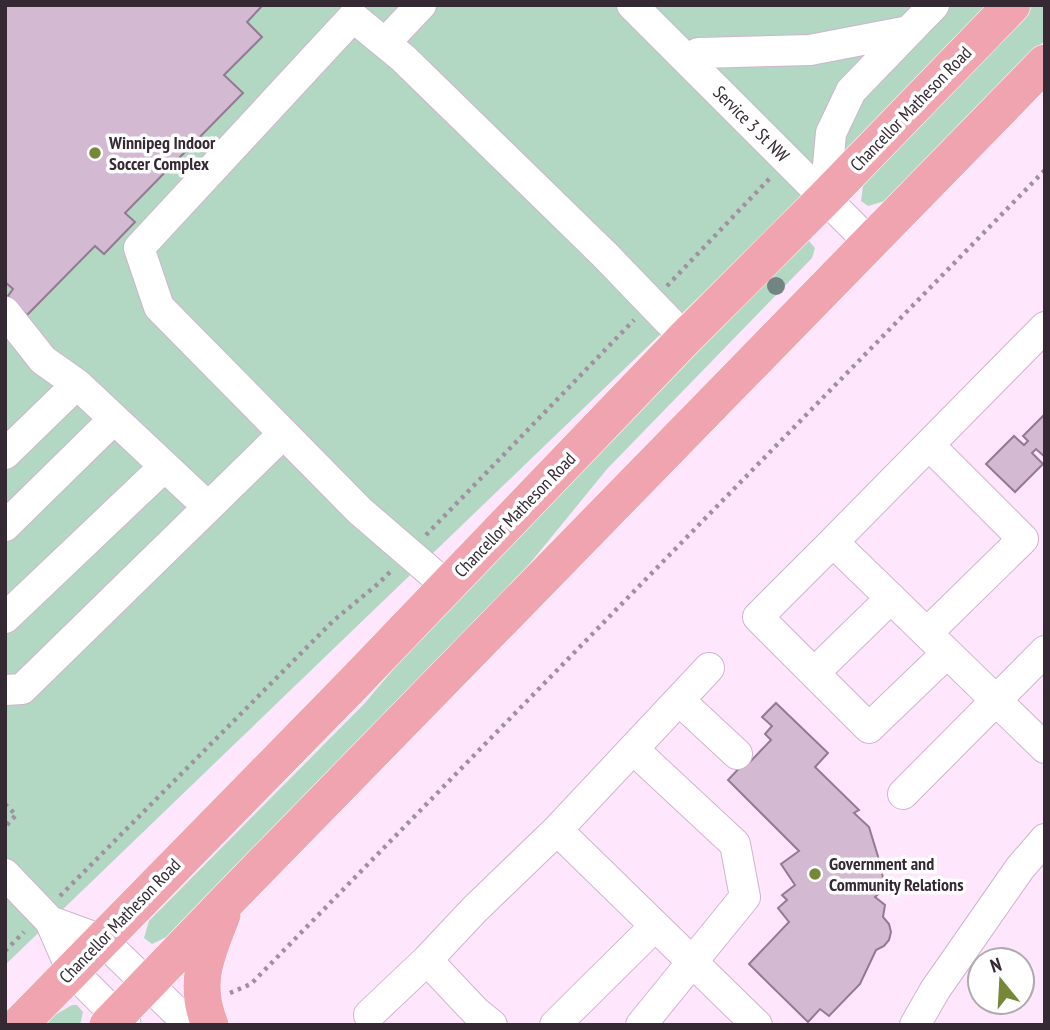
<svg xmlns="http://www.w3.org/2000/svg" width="1050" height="1030" font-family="'PT Sans Narrow',sans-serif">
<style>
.green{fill:#b2d7c3}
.building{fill:#d4b9d3;stroke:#937a92;stroke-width:2}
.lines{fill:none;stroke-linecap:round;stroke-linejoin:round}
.minor-casing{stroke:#d0b4ce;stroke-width:32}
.major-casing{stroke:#fff;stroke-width:38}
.path{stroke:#a190a0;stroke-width:4.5;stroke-dasharray:3.5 5;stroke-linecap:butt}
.minor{stroke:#fff;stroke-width:30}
.major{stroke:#f0a4b0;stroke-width:37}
.tree{fill:#728583}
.poi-dot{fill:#768838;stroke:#fff;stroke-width:2.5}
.labels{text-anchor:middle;stroke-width:7;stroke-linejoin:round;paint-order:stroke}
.street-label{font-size:18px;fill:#352a34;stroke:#fff}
.poi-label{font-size:18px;font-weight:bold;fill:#352a34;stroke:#fff;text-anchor:start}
</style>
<rect width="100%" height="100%" fill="#fee7fc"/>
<path class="green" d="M 5,5 L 987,5 L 750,248 L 5,965 Z
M 1030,5 L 1045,5 L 1045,40 L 900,188 L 885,201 L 868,206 L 861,201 L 864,179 Z
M 809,241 L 815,248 L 812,258 L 607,469 L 483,621 L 175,933 L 152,944 L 144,938 L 149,921 L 364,704 L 479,568 L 790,248 Z
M 72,1005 L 77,1005 L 83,1012 L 80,1025 L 38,1025 Z"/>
<path class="building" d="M 5,5 L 263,5 L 247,22 L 262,37 L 224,75 L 243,93 L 125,213 L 135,222 L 104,254 L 95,246 L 27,315 L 8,296 L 13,289 L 5,282 Z
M 1045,414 L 1045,457 L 1036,449 L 1032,453 L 1043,464 L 1015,492 L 986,464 L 1014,436 L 1024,445 L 1028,441 L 1023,436 Z
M 776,703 L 828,753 L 815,767 L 859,810 L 854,813 L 869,827 L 880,863 L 885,888 L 875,897 L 885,905 L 883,917 L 889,924 L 891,932 L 889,940 L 884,946 L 876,950 L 860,984 L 829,1016 L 820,1009 L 808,1022 L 749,964 L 789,922 L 778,908 L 787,900 L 782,895 L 795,885 L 781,864 L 799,851 L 728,780 L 744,763 L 747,765 L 771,740 L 765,734 L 772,726 L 762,717 Z"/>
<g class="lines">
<g class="minor-casing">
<path id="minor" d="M 632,5 L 869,242
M 385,43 L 421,5
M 688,61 L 698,53 L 810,50 L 909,31
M 825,198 L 831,133 L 851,91 L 934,5
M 5,312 L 43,360 L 77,384 L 208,507
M 1045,327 L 833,542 L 1045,748
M 5,454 L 77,384
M 5,526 L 114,419
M 833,542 L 758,617 L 869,728 L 947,653
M 447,586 L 360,511 L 159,307 L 139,248 L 353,17 L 403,58 L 606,256 L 685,338
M 5,618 L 164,467
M 927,633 L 1023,539 L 929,445
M 814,673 L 891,598
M 5,690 L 22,689 L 283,434
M 680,701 L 737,754
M 633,749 L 735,844 L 745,897 L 641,1025
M 903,794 L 1045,651
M 557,830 L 757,1025
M 5,874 L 50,921 L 72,971 L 126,1025
M 50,921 L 102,940 L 190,1025
M 369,1015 L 427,960
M 492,1025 L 476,1012 L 427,960 L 475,909 L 557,830 L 709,668
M 555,1025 L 655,926
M 915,1025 L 935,990 L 1020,868 L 1045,839"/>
</g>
<g class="major-casing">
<path id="major" d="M 19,1025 L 353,684 L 685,338 L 825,198 L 1012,5
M 108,1025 L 228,900 L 1045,63
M 210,1025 C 193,983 206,955 222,915"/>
</g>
<path class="path" d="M 667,286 L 770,178
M 426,535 L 634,320
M 5,804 L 16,815 L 5,827
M 60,896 L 333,621 L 379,583 L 391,571
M 5,951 L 24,932
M 230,993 L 251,984 L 1045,170"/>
<use href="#minor" class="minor"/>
<use href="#major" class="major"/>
</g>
<circle class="tree" cx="776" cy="286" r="9"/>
<g class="poi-dot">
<circle cx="95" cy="153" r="7"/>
<circle cx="815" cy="874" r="7"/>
</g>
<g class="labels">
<g class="street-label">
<text transform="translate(911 109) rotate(-46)" y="6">Chancellor Matheson Road</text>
<text transform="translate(751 124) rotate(45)" y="6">Service 3 St NW</text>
<text transform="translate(515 515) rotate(-46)" y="6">Chancellor Matheson Road</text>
<text transform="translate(120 921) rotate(-46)" y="6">Chancellor Matheson Road</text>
</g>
<g class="poi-label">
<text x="109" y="149">Winnipeg Indoor<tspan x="109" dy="21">Soccer Complex</tspan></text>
<text x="829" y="870">Government and<tspan x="829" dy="21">Community Relations</tspan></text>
</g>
</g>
<rect width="1050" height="1030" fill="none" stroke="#352a34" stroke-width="14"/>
<g transform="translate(1001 981) rotate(342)"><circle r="33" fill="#ffffff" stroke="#aeaaae" stroke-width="2"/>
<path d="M0-5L12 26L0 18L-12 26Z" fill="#768838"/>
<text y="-10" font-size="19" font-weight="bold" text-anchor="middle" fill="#352a34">N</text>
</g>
</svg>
